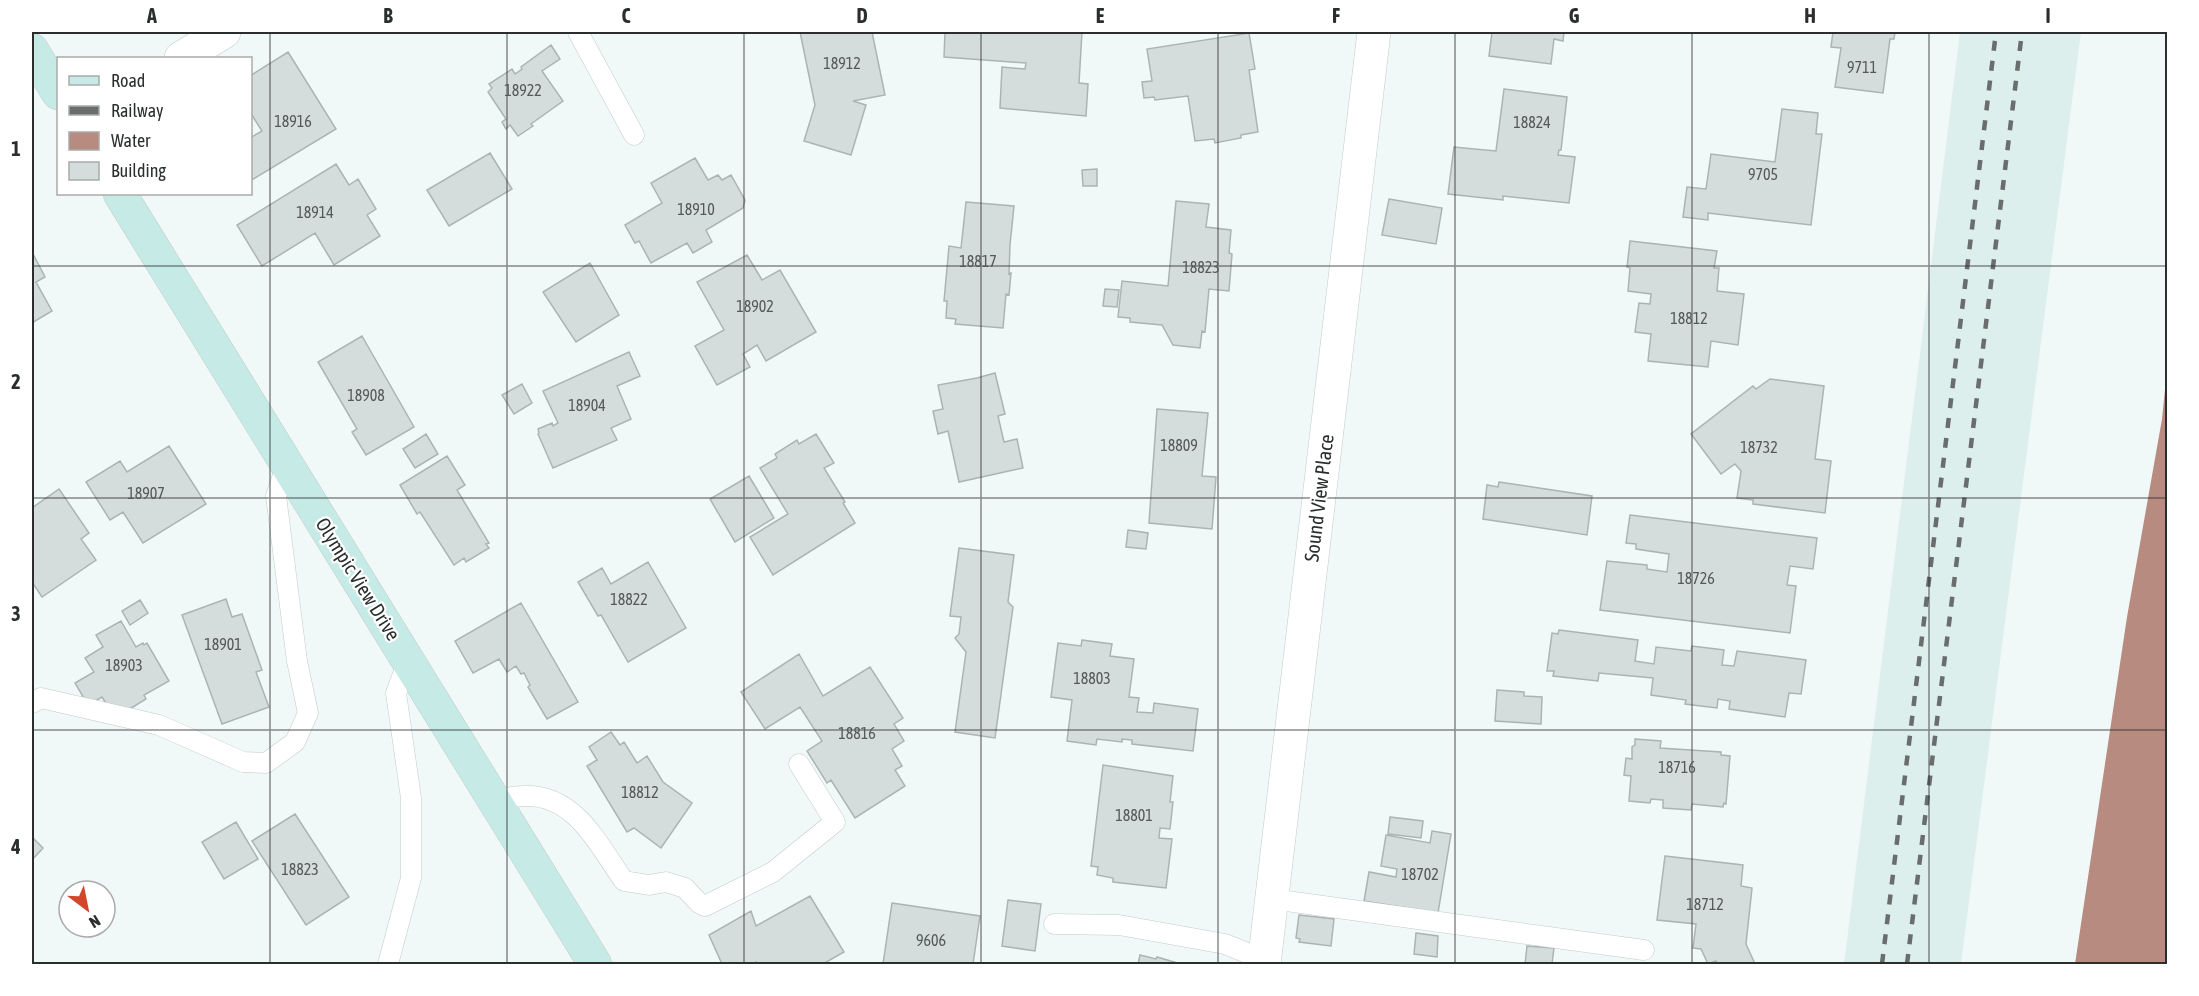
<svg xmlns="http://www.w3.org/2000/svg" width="2199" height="996" font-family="'Asap Condensed',sans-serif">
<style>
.built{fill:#ddefec}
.water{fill:#b88b81}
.building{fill:#d4dddb;stroke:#abb4b3;stroke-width:1.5}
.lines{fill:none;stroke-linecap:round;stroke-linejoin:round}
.lane-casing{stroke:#c2cbc9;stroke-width:21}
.street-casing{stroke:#c2cbc9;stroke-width:34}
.secondary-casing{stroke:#c2cbc9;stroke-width:34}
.lane{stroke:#fff;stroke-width:20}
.street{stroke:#fff;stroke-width:33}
.secondary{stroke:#c6ebe7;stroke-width:33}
.rail{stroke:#696e6d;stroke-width:4.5;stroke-dasharray:10 10;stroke-linecap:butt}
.grid{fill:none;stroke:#2a2e2d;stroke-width:1.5;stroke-opacity:0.55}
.labels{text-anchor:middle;stroke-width:4.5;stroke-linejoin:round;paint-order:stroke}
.number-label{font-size:16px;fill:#545a58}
.street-label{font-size:20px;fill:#2a2e2d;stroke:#fff}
.neatline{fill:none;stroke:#2a2e2d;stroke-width:2}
.grid-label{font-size:20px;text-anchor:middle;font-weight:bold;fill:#2a2e2d}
</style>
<rect width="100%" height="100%" fill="#f0f9f8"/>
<path class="built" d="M 1960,32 L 2081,32 L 1961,964 L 1844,964 Z"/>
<path class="water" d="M 2167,370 L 2167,964 L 2075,964 L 2127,617 L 2162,419 Z"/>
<path class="building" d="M 800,32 L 872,32 L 885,95 L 853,101 L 866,105 L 851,155 L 804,141 L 815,105 Z
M 945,32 L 1082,32 L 1079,83 L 1088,84 L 1086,116 L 1000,108 L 1002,67 L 1025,69 L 1026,63 L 944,57 Z
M 1492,32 L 1564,32 L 1563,41 L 1554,39 L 1551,64 L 1489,56 Z
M 1833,32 L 1895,32 L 1894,39 L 1890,39 L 1883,93 L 1835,87 L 1841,48 L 1831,47 Z
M 1249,33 L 1255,69 L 1249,70 L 1258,132 L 1241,135 L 1241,138 L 1215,143 L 1214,139 L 1195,141 L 1188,96 L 1155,100 L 1154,97 L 1144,98 L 1142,82 L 1152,81 L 1147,49 Z
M 551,45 L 560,59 L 542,71 L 563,101 L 531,124 L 533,126 L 518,136 L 510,125 L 506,129 L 502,122 L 506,119 L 488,92 L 492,88 L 489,84 L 512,69 L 515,74 L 522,69 L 521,67 Z
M 288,52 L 336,129 L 250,181 L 250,138 L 262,131 L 250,112 L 250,76 Z
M 1504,89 L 1567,97 L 1561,150 L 1559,150 L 1558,155 L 1575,157 L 1569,203 L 1503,196 L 1503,200 L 1448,194 L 1454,147 L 1496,151 Z
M 1782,109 L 1818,113 L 1816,134 L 1822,134 L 1811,225 L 1708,213 L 1708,220 L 1683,217 L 1687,187 L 1706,189 L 1711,154 L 1775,162 Z
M 490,153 L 512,189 L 449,226 L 427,190 Z
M 695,158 L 708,180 L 718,175 L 722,180 L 731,175 L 745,200 L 743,208 L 706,230 L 712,242 L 693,253 L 687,243 L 651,263 L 639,241 L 635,243 L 625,225 L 662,203 L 651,183 Z
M 336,164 L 349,185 L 358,179 L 376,209 L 367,215 L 380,236 L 334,265 L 315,233 L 262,266 L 237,225 Z
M 1097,169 L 1097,186 L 1083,186 L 1082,170 Z
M 1389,199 L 1442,208 L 1436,244 L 1382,235 Z
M 1176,201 L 1209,204 L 1206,227 L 1231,230 L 1229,253 L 1232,254 L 1229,291 L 1209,289 L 1205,332 L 1202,331 L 1200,348 L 1173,345 L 1162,325 L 1130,322 L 1130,318 L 1118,317 L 1122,281 L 1168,286 Z
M 966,202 L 1014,206 L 1010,245 L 1009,274 L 1011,273 L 1009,295 L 1006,294 L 1003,328 L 955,324 L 956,319 L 946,318 L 947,301 L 944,301 L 949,246 L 961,248 Z
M 1630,241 L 1717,251 L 1714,268 L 1719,268 L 1717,291 L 1744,294 L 1738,345 L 1711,341 L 1708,367 L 1648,361 L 1651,334 L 1635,332 L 1639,303 L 1650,304 L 1651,294 L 1628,291 L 1630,268 L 1627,267 Z
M 32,252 L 45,277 L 36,282 L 52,311 L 32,323 Z
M 747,255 L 762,280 L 780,270 L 816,332 L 766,361 L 757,345 L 743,354 L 750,367 L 717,385 L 695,346 L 724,330 L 697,282 Z
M 590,263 L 619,315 L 576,342 L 543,292 Z
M 1105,289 L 1119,290 L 1117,307 L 1103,306 Z
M 362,336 L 414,427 L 366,455 L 352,432 L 357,429 L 318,362 Z
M 629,352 L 640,376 L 617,386 L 631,419 L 611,428 L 617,440 L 553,468 L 538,434 L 539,433 L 538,429 L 552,423 L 553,426 L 558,423 L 543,391 Z
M 995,373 L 1005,414 L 998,416 L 1004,442 L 1017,439 L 1023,468 L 959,482 L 948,431 L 938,434 L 933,411 L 943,409 L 938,385 L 977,378 Z
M 1770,379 L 1824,386 L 1815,459 L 1831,461 L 1825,513 L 1753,504 L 1753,500 L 1737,498 L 1741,471 L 1735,464 L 1721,474 L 1691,434 L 1753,386 L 1756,389 Z
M 522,384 L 532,403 L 514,414 L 502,395 Z
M 1157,409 L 1208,413 L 1202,476 L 1216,477 L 1212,529 L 1149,523 Z
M 426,434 L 438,454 L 415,468 L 403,449 Z
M 816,434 L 834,463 L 824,468 L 845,502 L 843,503 L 855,523 L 773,575 L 750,537 L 788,514 L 760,468 L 777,458 L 775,454 L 797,440 L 799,444 Z
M 169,446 L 206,504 L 143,543 L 123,512 L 110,520 L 86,482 L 120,461 L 127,472 Z
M 447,456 L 465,485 L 457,490 L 489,543 L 486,544 L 489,548 L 466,562 L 464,558 L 454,565 L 420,512 L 417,514 L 400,485 Z
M 749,476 L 774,518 L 735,542 L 710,499 Z
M 1499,482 L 1592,496 L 1587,535 L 1483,519 L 1487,485 L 1498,487 Z
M 59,489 L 89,533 L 81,539 L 96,560 L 42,597 L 32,582 L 32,508 Z
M 1630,515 L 1817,538 L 1813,569 L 1790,566 L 1787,585 L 1796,586 L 1790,633 L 1600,610 L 1607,561 L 1647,565 L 1647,569 L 1667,572 L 1669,554 L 1636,549 L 1636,544 L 1626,543 Z
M 1128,530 L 1148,533 L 1146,549 L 1126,547 Z
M 959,548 L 1014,555 L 1008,602 L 1013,607 L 995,738 L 955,732 L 966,652 L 955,638 L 959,634 L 961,617 L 950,616 Z
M 648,562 L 686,628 L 628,662 L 601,615 L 598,616 L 578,582 L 602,568 L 611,584 Z
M 226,599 L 232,617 L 242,614 L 262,670 L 256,672 L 269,707 L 222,724 L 182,615 Z
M 140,600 L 148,613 L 130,625 L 122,611 Z
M 521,603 L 578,702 L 547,719 L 528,687 L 530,685 L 524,673 L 521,674 L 516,666 L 507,672 L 499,659 L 473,673 L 455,641 Z
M 121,621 L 136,647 L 143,643 L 144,645 L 147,643 L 169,681 L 144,695 L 146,699 L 125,712 L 109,708 L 102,697 L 92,703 L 85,700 L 75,683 L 94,672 L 85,658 L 103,647 L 96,635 Z
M 1559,630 L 1638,640 L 1635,661 L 1654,664 L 1656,647 L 1691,651 L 1692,646 L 1724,650 L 1722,665 L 1734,666 L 1737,651 L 1806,660 L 1801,694 L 1789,693 L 1785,717 L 1729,709 L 1730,701 L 1718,699 L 1717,708 L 1685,704 L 1686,700 L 1651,695 L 1653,678 L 1599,673 L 1598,681 L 1553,676 L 1554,671 L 1547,671 L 1552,633 L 1558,634 Z
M 1082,640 L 1112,644 L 1110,656 L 1134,659 L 1129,697 L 1139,698 L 1137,712 L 1153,713 L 1154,703 L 1198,709 L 1193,751 L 1132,744 L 1132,740 L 1122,739 L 1122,742 L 1097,739 L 1096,745 L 1067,741 L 1072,700 L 1051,697 L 1058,643 L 1081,646 Z
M 799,654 L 823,696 L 870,667 L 903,718 L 894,724 L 904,741 L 892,749 L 902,766 L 895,770 L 905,786 L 855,818 L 831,780 L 827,783 L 807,751 L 822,741 L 800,707 L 765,729 L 741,692 Z
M 1497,690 L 1524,692 L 1524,696 L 1542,697 L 1541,724 L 1495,721 Z
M 611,732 L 620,745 L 624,742 L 637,763 L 647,756 L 663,782 L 692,803 L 661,848 L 634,828 L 627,832 L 587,766 L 597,760 L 589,747 Z
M 1635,739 L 1661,741 L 1660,748 L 1721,752 L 1721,755 L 1730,756 L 1726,804 L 1724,803 L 1723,807 L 1692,804 L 1691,810 L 1663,808 L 1663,800 L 1651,799 L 1650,803 L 1629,801 L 1631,776 L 1624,775 L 1626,758 L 1632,759 L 1632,747 L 1635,745 Z
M 1103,765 L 1173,776 L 1170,802 L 1173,802 L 1170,829 L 1160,828 L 1159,838 L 1172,839 L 1166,888 L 1113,882 L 1113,878 L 1097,875 L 1098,867 L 1091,866 Z
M 295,814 L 349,897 L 306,925 L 252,841 Z
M 1390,817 L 1423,821 L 1421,838 L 1388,834 Z
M 236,822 L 258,859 L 224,879 L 202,842 Z
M 1432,831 L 1451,834 L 1438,913 L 1364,901 L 1369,872 L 1396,877 L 1397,869 L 1381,866 L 1386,835 L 1430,843 Z
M 32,837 L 43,848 L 32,860 Z
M 1665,856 L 1743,865 L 1741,886 L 1752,888 L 1746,944 L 1755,964 L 1718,964 L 1716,961 L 1708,964 L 1701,949 L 1693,948 L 1696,924 L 1657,920 Z
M 810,896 L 844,952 L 823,964 L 757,964 L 756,962 L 752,964 L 722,964 L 709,935 L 751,911 L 756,926 Z
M 1008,900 L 1041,904 L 1035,951 L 1002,946 Z
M 892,903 L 980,916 L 973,964 L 883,964 Z
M 1299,915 L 1334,919 L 1331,946 L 1299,942 L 1300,939 L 1296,938 Z
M 1416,933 L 1438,936 L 1437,957 L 1414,954 Z
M 1527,946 L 1554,948 L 1552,964 L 1525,964 Z
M 1140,955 L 1156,959 L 1157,957 L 1181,964 L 1138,964 Z"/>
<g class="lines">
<g class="lane-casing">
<path id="lane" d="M 578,32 L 634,135
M 32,703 L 41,698 L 159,725 L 243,762 L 266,763 L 295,742 L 308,713 L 297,661 L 276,496 L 287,464
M 493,800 C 504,798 515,796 526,796 C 576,795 599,846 624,881 L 649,885 L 666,882 L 685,888 L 699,903 L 705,906 L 773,872 L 835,822 L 799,764
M 1272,899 L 1644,950
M 1054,924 L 1119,925 L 1225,944 L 1264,960
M 388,964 L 411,878 L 411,798 L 396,693 L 408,661"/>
</g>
<g class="street-casing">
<path id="street" d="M 181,58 L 224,32
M 1264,964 L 1374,32"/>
</g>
<g class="secondary-casing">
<path id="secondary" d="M 32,50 L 58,93
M 120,194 L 595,964"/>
</g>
<use href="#lane" class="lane"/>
<use href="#street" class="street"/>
<use href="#secondary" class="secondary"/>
<path class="rail" d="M 1882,964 L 1996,32
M 1907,964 L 2022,32"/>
</g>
<path class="grid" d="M 270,32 L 270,964M 507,32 L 507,964M 744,32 L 744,964M 981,32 L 981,964M 1218,32 L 1218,964M 1455,32 L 1455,964M 1692,32 L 1692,964M 1929,32 L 1929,964M 32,266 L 2168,266M 32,498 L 2168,498M 32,730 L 2168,730"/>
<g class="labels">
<g class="number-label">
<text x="842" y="69">18912</text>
<text x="1862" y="73">9711</text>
<text x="523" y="96">18922</text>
<text x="293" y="127">18916</text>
<text x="1532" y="128">18824</text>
<text x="1763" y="180">9705</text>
<text x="696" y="215">18910</text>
<text x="315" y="218">18914</text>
<text x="978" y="267">18817</text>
<text x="1201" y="273">18823</text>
<text x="755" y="312">18902</text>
<text x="1689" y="324">18812</text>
<text x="366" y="401">18908</text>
<text x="587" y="411">18904</text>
<text x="1179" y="451">18809</text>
<text x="1759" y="453">18732</text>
<text x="146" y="499">18907</text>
<text x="1696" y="584">18726</text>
<text x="629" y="605">18822</text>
<text x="223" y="650">18901</text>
<text x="124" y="671">18903</text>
<text x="1092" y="684">18803</text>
<text x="857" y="739">18816</text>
<text x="1677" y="773">18716</text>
<text x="640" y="798">18812</text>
<text x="1134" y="821">18801</text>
<text x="300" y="875">18823</text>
<text x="1420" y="880">18702</text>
<text x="1705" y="910">18712</text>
<text x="931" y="946">9606</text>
</g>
<g class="street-label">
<text transform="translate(1319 498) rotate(-83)" y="7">Sound View Place</text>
<text transform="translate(358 579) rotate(58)" y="7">Olympic View Drive</text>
</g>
</g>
<rect width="2199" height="996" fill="none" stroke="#ffffff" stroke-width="66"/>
<rect x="57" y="57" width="195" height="138" fill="#ffffff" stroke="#aaabab" stroke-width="1.5"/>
<rect x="69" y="76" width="30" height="9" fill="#c6ebe7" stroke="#aaabab" stroke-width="1.5"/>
<text x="111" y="87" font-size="18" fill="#2a2e2d">Road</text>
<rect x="69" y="106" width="30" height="9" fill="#696e6d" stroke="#aaabab" stroke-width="1.5"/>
<text x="111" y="117" font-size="18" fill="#2a2e2d">Railway</text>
<rect x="69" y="132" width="30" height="18" fill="#b88b81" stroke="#aaabab" stroke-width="1.5"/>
<text x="111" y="147" font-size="18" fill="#2a2e2d">Water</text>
<rect x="69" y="162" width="30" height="18" fill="#d4dddb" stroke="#aaabab" stroke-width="1.5"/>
<text x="111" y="177" font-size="18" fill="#2a2e2d">Building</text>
<g transform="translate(87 909) rotate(148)"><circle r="28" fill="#ffffff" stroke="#aaabab" stroke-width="1.5"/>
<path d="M0-4.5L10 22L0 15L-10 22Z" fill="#d2472b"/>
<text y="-9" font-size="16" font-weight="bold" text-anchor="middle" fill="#2a2e2d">N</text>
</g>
<rect x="33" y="33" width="2133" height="930" class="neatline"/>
<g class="grid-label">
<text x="152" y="23">A</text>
<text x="388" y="23">B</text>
<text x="626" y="23">C</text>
<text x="862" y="23">D</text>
<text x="1100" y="23">E</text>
<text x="1336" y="23">F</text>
<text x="1574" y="23">G</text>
<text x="1810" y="23">H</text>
<text x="2048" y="23">I</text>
<text x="16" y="156">1</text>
<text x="16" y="389">2</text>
<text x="16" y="621">3</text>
<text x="16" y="854">4</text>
</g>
</svg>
